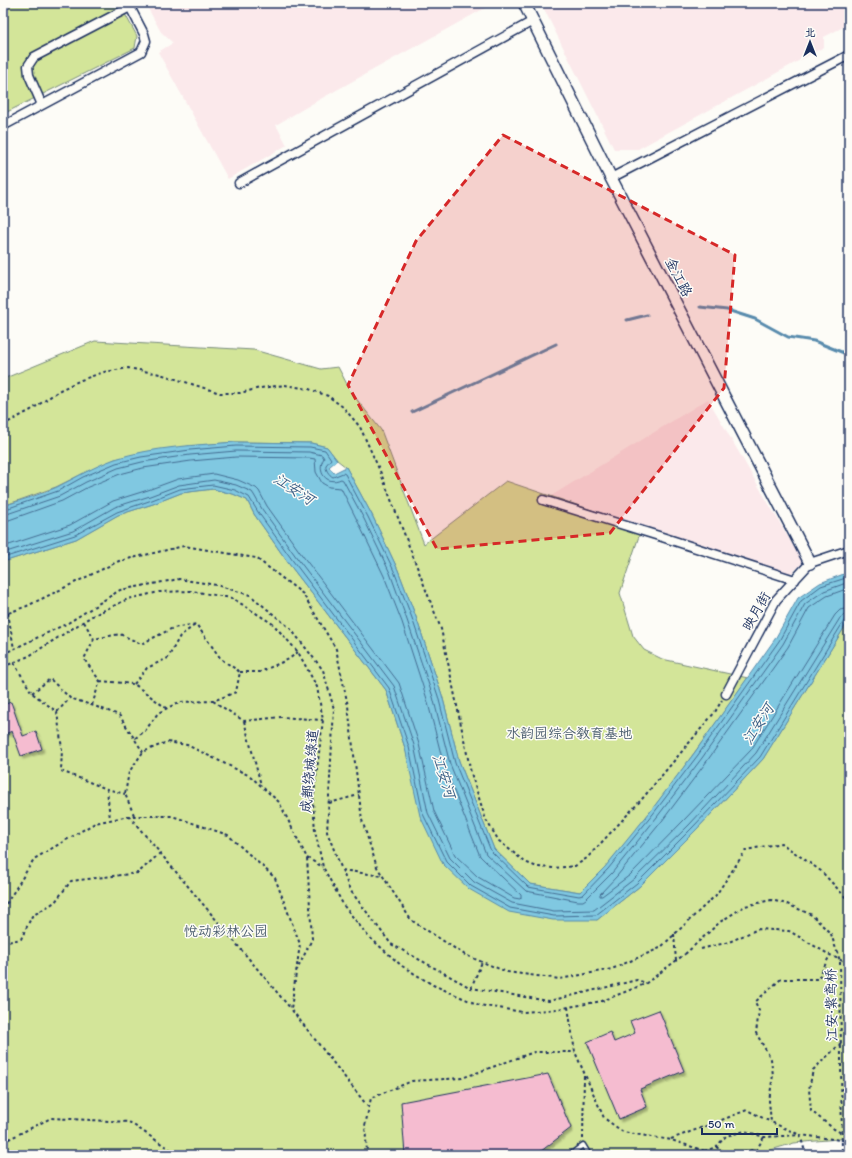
<svg xmlns="http://www.w3.org/2000/svg" width="852" height="1158" font-family="Itim,'LXGW WenKai TC',sans-serif">
<style>
.built{fill:#fbe9eb}
.green{fill:#d3e599;stroke:#778a7c}
.water{fill:#80c8e1;stroke:#588bad}
.lines{fill:none;stroke-linecap:round;stroke-linejoin:round}
.shore{stroke:#436c92;stroke-width:1}
.stream{stroke:#588bad;stroke-width:3}
.building{fill:#f5bcd0;stroke:#1b2f5e;filter:url(#shadow)}
.lane-casing{stroke:#1b2f5e;stroke-width:7}
.street-casing{stroke:#1b2f5e;stroke-width:11}
.secondary-casing{stroke:#1b2f5e;stroke-width:14}
.path{stroke:#1b2f5e;stroke-width:2;stroke-dasharray:3 3;stroke-linecap:butt}
.lane{stroke:#fdfcf7;stroke-width:4}
.street{stroke:#fdfcf7;stroke-width:8}
.secondary{stroke:#fdfcf7;stroke-width:11}
.path-bridge{stroke:#1b2f5e;stroke-width:2;stroke-dasharray:3 3;stroke-linecap:butt}
.marked{fill:#d62828;fill-opacity:0.2;stroke:#d62828;stroke-width:3;stroke-dasharray:8 5;stroke-linejoin:round}
.labels{text-anchor:middle;stroke-width:3;stroke-linejoin:round;paint-order:stroke}
.street-label{font-size:14px;fill:#1b2f5e;stroke:#fdfcf7}
.park-label{font-size:14px;fill:#495c6d;stroke:#fdfcf7}
.water-label{font-size:15px;font-style:italic;fill:#395d85;stroke:#fdfcf7}
</style>
<defs>
<filter id="shadow"><feDropShadow dx="2" dy="3" stdDeviation="1" flood-color="#0004"/></filter>
</defs>
<rect width="100%" height="100%" fill="#fdfcf7"/>
<filter id="ink" filterUnits="userSpaceOnUse"><feTurbulence type="fractalNoise" baseFrequency=".025" numOctaves="2"/><feDisplacementMap in="SourceGraphic" scale="8" xChannelSelector="R" yChannelSelector="G"/><feConvolveMatrix kernelMatrix="1 2 1 2 8 2 1 2 1" color-interpolation-filters="sRGB"/></filter>
<g filter="url(#ink)">
<path class="built" d="M 145,3 L 494,3 L 315,102 L 276,125 L 287,145 L 228,179 L 158,52 L 173,43 L 161,32 Z
M 541,3 L 849,3 L 849,24 L 824,37 L 824,47 L 638,149 L 614,149 Z
M 708,399 L 802,561 L 801,565 L 790,574 L 784,573 L 551,496 Z"/>
<path class="green" d="M 3,3 L 119,3 L 137,36 L 135,48 L 3,114 Z
M 95,341 L 254,350 L 321,369 L 338,367 L 351,392 L 381,430 L 424,544 L 506,481 L 642,527 L 620,593 L 633,636 L 644,650 L 662,659 L 748,678 C 702,742 657,807 606,866 C 597,875 588,884 580,892 L 530,884 L 494,849 L 459,761 L 442,695 L 416,617 L 398,570 L 372,515 L 346,467 L 337,460 L 327,447 L 311,443 L 236,442 L 189,446 L 115,459 L 82,474 L 56,487 L 3,506 L 3,379 Z
M 213,489 L 233,494 L 247,500 L 254,514 L 289,564 L 386,690 L 443,864 L 597,920 L 640,886 L 695,831 L 763,759 L 849,620 L 849,1138 L 794,1143 L 754,1155 L 3,1155 L 3,562 L 76,539 L 118,515 L 153,504 L 181,493 Z"/>
<path class="water" d="M 236,442 L 311,443 L 327,447 L 337,460 L 329,467 L 334,473 L 346,467 L 372,515 L 398,570 L 416,617 L 442,695 L 459,761 L 494,849 L 530,884 L 580,892 L 605,867 L 650,812 L 695,752 L 775,639 L 798,598 L 820,583 L 849,572 L 849,620 L 763,759 L 695,831 L 640,886 L 597,920 L 553,920 L 509,912 L 469,889 L 443,864 L 420,816 L 405,748 L 386,690 L 289,564 L 254,514 L 247,500 L 233,494 L 213,489 L 181,493 L 153,504 L 118,515 L 76,539 L 3,562 L 3,506 C 21,500 40,495 57,487 C 77,477 95,466 115,459 C 152,447 197,445 236,442 Z"/>
<g class="lines">
<path class="shore" d="M 3,510 L 58,491 L 83,477 L 116,463 L 141,457 L 190,450 L 236,446 L 310,447 L 325,450 L 331,459 L 326,465 C 325,469 329,475 333,477 L 343,473 L 345,474 L 368,517 L 394,571 L 412,618 L 438,696 L 455,763 L 491,851 L 528,887 L 579,896 L 583,895 L 608,869 L 653,814 L 698,755 L 779,641 L 801,601 L 821,586 L 849,577
M 3,515 L 7,514 L 60,496 L 86,482 L 118,468 L 142,462 L 190,455 L 236,451 L 309,452 L 322,455 L 324,458 C 316,471 326,486 341,479 L 343,480 L 364,519 L 390,573 L 407,620 L 433,697 L 450,764 L 486,854 L 526,891 L 578,901 L 583,901 L 586,899 L 612,873 L 657,817 L 702,758 L 783,644 L 805,604 L 824,591 L 849,582
M 3,521 L 9,520 L 62,501 L 88,487 L 120,474 L 143,468 L 191,461 L 236,457 L 309,458 L 315,459 L 316,472 L 322,483 L 329,487 L 341,488 L 358,522 L 384,576 L 402,622 L 427,699 L 444,766 L 480,856 L 484,860 L 521,895 L 521,898 L 520,899 L 514,898 L 478,877 L 455,855 L 434,811 L 419,744 L 399,683 L 302,555 L 267,506 L 259,491 L 256,488 L 238,480 L 214,474 L 178,479 L 148,490 L 113,501 L 70,525 L 3,547
M 3,553 L 73,531 L 115,507 L 150,496 L 179,485 L 214,480 L 236,485 L 252,492 L 254,495 L 262,509 L 297,558 L 394,686 L 414,745 L 428,813 L 450,858 L 474,882 L 512,903 L 554,911 L 594,910 L 634,879 L 689,825 L 756,753 L 840,618 L 844,615 L 849,614
M 3,558 L 75,535 L 117,512 L 152,500 L 180,489 L 213,485 L 235,490 L 249,497 L 258,512 L 293,561 L 389,688 L 409,747 L 423,814 L 446,861 L 471,886 L 510,908 L 554,916 L 596,915 L 637,883 L 692,828 L 760,757 L 844,621 L 846,619 L 849,619
M 849,588 L 827,596 L 809,608 L 788,647 L 707,761 L 662,821 L 617,876 L 600,894 L 600,896 L 602,896 L 630,875 L 684,820 L 751,750 L 835,615 L 840,610 L 849,608"/>
<path class="stream" d="M 700,307 L 727,310 L 755,319 L 788,337 L 814,341 L 849,355
M 627,320 L 647,315
M 412,412 L 556,344"/>
</g>
<path class="building" d="M 11,702 L 23,736 L 36,731 L 42,749 L 21,756 L 12,731 L 3,735 L 3,705 Z
M 659,1010 L 684,1071 L 640,1089 L 647,1107 L 619,1119 L 587,1042 L 610,1032 L 614,1042 L 635,1033 L 630,1021 Z
M 548,1074 L 571,1128 L 536,1155 L 405,1155 L 401,1102 Z"/>
<g class="lines">
<g class="lane-casing">
<path id="lane" d="M 570,1155 L 583,1145 L 589,1155"/>
</g>
<g class="street-casing">
<path id="street" d="M 42,105 L 29,75 L 28,66 L 34,57 L 130,7
M 3,126 L 141,52 L 146,41 L 144,34 L 128,3
M 611,178 L 849,55
M 239,183 L 533,21
M 543,500 L 662,537 L 795,580
M 726,694 L 776,600 L 810,563 L 849,550"/>
</g>
<g class="secondary-casing">
<path id="secondary" d="M 524,3 L 611,178 L 810,563"/>
</g>
<path class="path" d="M 3,425 L 31,410 L 60,390 L 81,380 L 104,372 L 128,368 L 160,374 L 220,393 L 240,393 L 260,388 L 285,385 L 309,389 L 328,396 L 343,407 L 360,427 L 380,471 L 441,629 L 471,773 L 486,820 L 499,841 L 525,862 L 537,867 L 554,868 L 575,866 L 587,858 L 642,799 L 715,712 L 722,700
M 8,613 L 14,649
M 3,615 L 27,606 L 119,561 L 184,546 L 256,558 L 303,594 L 336,649 L 348,706 L 362,820 L 377,867 L 411,920 L 465,955 L 507,972 L 560,979 L 612,969 L 660,948 L 716,895 L 746,850 L 781,843 L 821,871 L 849,901
M 84,622 L 94,639
M 3,654 L 68,623 L 120,590 L 179,579 L 216,585 L 250,595 L 290,628 L 323,670 L 334,709 L 330,778 L 327,832 L 350,890 L 391,944 L 471,988 L 549,1001 L 637,980 L 646,983
M 14,663 L 32,693 L 57,712 L 62,749 L 61,771 L 107,789 L 125,794
M 3,667 L 29,656 L 92,616 L 128,599 L 159,592 L 191,591 L 232,598 L 273,624 L 298,652 L 317,687 L 323,720 L 313,802 L 315,831 L 323,867 L 344,906 L 368,936 L 402,966 L 433,985 L 479,1005 L 523,1012 L 558,1009 L 602,1001 L 645,984 L 685,954
M 240,672 L 260,672 L 289,659 L 298,652
M 100,681 L 134,684 L 166,708
M 134,684 L 147,668 L 168,658 L 180,636 L 195,625
M 32,693 L 50,679 L 70,698 L 97,707 L 119,715 L 143,752
M 213,701 L 244,721 L 281,717 L 323,720
M 92,705 L 100,681 L 84,659 L 94,639 L 120,634 L 141,644 L 173,628 L 196,624 L 221,659 L 240,672 L 236,692 L 213,701 L 179,702 L 158,713 L 145,731 L 134,739
M 57,712 L 70,698
M 244,721 L 261,785
M 107,789 L 110,819
M 329,803 L 359,795
M 134,815 L 125,794 L 129,772 L 143,752 L 167,742 L 187,745 L 250,776 L 279,802 L 307,858 L 312,939 L 297,970
M 129,816 L 291,1009
M 307,858 L 323,867
M 342,870 L 382,876
M 3,909 L 34,859 L 95,823 L 129,816 L 172,816 L 228,835 L 275,878 L 300,944 L 291,1009 L 369,1108
M 674,934 L 676,961
M 3,943 L 21,939 L 32,916 L 55,902 L 71,881 L 138,873 L 160,853
M 701,949 L 729,942 L 758,929 L 789,931 L 830,955 L 847,963 L 849,960
M 471,988 L 482,962
M 568,1007 L 575,1052 L 604,1118 L 623,1132 L 671,1140 L 705,1151
M 841,1043 L 813,1070 L 809,1089 L 811,1111 L 834,1129 L 849,1137
M 583,1139 L 584,1073
M 671,1139 L 714,1123 L 747,1110 L 771,1122
M 3,1142 L 51,1118 L 129,1122 L 178,1155
M 716,1147 L 729,1155
M 369,1155 L 367,1152 L 365,1126 L 371,1098 L 412,1081 L 462,1078 L 534,1052 L 575,1052
M 693,1155 L 716,1147 L 726,1136 L 745,1131 L 764,1137 L 800,1135 L 849,1141
M 732,1155 L 757,1149 L 764,1137
M 806,1155 L 800,1135 L 771,1122 L 769,1101 L 773,1075 L 771,1059 L 756,1033 L 759,1010 L 755,1002 L 781,979 L 818,979 L 830,955"/>
<use href="#lane" class="lane"/>
<use href="#street" class="street"/>
<use href="#secondary" class="secondary"/>
<path class="path-bridge" d="M 685,954 L 720,922 L 745,906 L 771,900 L 787,904 L 812,915 L 831,934 L 840,961 L 842,1155"/>
</g>
</g>
<path class="marked" d="M 503,135 L 735,255 L 724,388 L 610,533 L 437,549 L 348,385 L 416,241 Z"/>
<g class="labels">
<g class="street-label">
<text transform="translate(679 277) rotate(63)" y="5">金江路</text>
<text transform="translate(756 611) rotate(-60)" y="5">映月街</text>
<text transform="translate(309 771) rotate(-85)" y="5">成都绕城绿道</text>
<text transform="translate(831 1005) rotate(-91)" y="5">江安·紫鸢桥</text>
</g>
<g class="park-label">
<text x="569" y="738">水韵园综合教育基地</text>
<text x="226" y="936">悦动彩林公园</text>
</g>
<g class="water-label">
<text transform="translate(294 489) rotate(33)" y="5">江安河</text>
<text transform="translate(758 724) rotate(-57)" y="5">江安河</text>
<text transform="translate(444 776) rotate(73)" y="5">江安河</text>
</g>
</g>
<rect width="852" height="1158" fill="none" stroke="#fdfcf7" stroke-width="16"/>
<rect x="8" y="8" width="836" height="1142" fill="none" stroke="#1b2f5e" stroke-width="1.5" filter="url(#ink)"/>
<g transform="translate(810 42)" stroke="#fdfcf7" stroke-width="3" paint-order="stroke">
<path d="M0-3L7 15L0 10L-7 15Z" fill="#1b2f5e"/>
<text y="-6" font-size="11" font-weight="bold" text-anchor="middle" fill="#1b2f5e">北</text>
</g>
<path d="M702 1128v6h75v-6" fill="none" stroke="#1b2f5e" stroke-width="2"/>
<text x="708" y="1128" font-size="12" fill="#1b2f5e" stroke="#fdfcf7" stroke-width="3" paint-order="stroke">50 m</text>
</svg>
